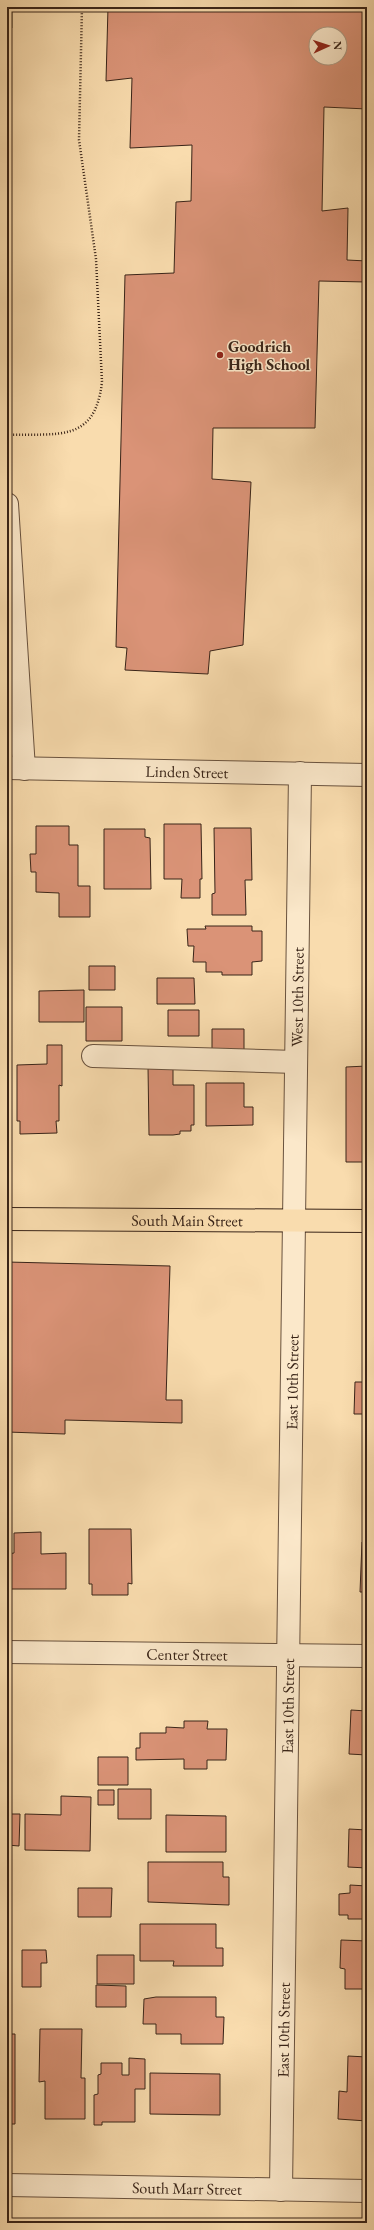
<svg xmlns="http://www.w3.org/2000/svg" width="374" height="2230" font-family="'EB Garamond',serif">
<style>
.green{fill:#c3bf86;stroke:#7e724f}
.building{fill:#da9377;stroke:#392418;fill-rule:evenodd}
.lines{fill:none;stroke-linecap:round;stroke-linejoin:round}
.minor-casing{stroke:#69523e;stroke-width:24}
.major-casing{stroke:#392418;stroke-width:24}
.path{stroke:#392418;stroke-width:2.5;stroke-dasharray:1 2;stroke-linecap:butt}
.minor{stroke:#fbe8ca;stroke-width:22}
.major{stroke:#f9dcae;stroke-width:22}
.poi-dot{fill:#8f2418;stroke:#fbe8ca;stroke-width:1.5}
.labels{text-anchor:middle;stroke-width:3;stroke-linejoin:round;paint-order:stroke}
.poi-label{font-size:16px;font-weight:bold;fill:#392418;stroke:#fbe8ca;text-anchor:start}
.street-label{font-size:16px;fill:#392418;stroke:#fbe8ca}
</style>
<rect width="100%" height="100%" fill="#f9dcae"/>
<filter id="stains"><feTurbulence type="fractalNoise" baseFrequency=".005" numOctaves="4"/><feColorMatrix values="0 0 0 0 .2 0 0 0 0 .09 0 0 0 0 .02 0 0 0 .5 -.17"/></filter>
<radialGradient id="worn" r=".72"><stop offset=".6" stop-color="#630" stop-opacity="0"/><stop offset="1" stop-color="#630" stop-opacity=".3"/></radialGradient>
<path class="green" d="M 7,7 L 12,7 L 12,28 L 7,28 Z"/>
<path class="building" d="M 108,7 L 367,7 L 367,109 L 324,107 L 322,211 L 348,208 L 347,260 L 367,261 L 367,282 L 319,281 L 315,428 L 213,428 L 212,479 L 251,482 L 243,645 L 210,651 L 208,674 L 125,670 L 127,648 L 116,647 L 125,275 L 174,273 L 176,202 L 191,201 L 192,145 L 130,148 L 132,78 L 106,81 ZM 316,34 L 340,34 L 340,58 L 316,58 Z
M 164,824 L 201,824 L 202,879 L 200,879 L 200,898 L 181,898 L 182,879 L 164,879 Z
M 36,826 L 69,826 L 69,845 L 78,845 L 78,886 L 90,886 L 90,917 L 59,917 L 59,893 L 36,892 L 36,872 L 31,872 L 30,854 L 36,854 Z
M 214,828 L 251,828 L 252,880 L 245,880 L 246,915 L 212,915 L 212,894 L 215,893 Z
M 104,829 L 145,829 L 145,837 L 150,838 L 151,889 L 104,889 Z
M 205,926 L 252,926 L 252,931 L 262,931 L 262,961 L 252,962 L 252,975 L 222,975 L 222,972 L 206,972 L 206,962 L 193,962 L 194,946 L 188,946 L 187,929 L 206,929 Z
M 89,966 L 115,966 L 115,990 L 89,990 Z
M 157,978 L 194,978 L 195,1004 L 157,1004 Z
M 84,990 L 84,1022 L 39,1022 L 39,991 Z
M 86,1007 L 122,1007 L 122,1041 L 86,1041 Z
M 168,1010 L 199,1010 L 199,1036 L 168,1036 Z
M 212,1029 L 244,1029 L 244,1052 L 212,1052 Z
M 47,1045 L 62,1045 L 62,1086 L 59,1085 L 59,1121 L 56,1121 L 57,1133 L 20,1134 L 20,1121 L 17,1121 L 17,1065 L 47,1064 Z
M 367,1066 L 367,1162 L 346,1162 L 346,1067 Z
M 148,1067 L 173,1067 L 173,1085 L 194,1085 L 194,1125 L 191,1125 L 191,1131 L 180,1131 L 180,1134 L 173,1135 L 149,1135 Z
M 206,1083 L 244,1083 L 244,1107 L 253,1107 L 253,1125 L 206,1126 Z
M 7,1262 L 170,1266 L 166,1400 L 182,1400 L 182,1423 L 65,1420 L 65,1434 L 7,1432 Z
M 365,1377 L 367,1378 L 367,1422 L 364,1422 L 364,1414 L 354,1414 L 355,1382 L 365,1382 Z
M 89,1529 L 131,1529 L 132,1584 L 128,1583 L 128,1595 L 92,1595 L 92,1584 L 89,1584 Z
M 41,1532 L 41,1554 L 66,1553 L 66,1589 L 8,1589 L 8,1554 L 14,1553 L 14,1533 Z
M 362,1542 L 367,1542 L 367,1592 L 360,1592 Z
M 351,1710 L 367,1711 L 367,1755 L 349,1754 Z
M 184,1721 L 208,1721 L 207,1729 L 227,1729 L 226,1760 L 207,1760 L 207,1769 L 184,1769 L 184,1759 L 136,1760 L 136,1748 L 140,1748 L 140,1733 L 166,1733 L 166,1727 L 184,1728 Z
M 98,1757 L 128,1757 L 128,1785 L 98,1785 Z
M 118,1789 L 151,1789 L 151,1819 L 118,1819 Z
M 98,1790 L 114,1790 L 114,1805 L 98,1805 Z
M 61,1796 L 91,1797 L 90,1851 L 25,1850 L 25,1814 L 61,1815 Z
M 7,1814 L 20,1814 L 19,1846 L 7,1845 Z
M 166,1815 L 226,1816 L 226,1852 L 166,1852 Z
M 349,1829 L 367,1830 L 367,1868 L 348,1867 Z
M 148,1862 L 223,1862 L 223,1877 L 229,1877 L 229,1905 L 148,1902 Z
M 350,1885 L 367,1886 L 367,1919 L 348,1919 L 348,1915 L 339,1915 L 339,1894 L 350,1893 Z
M 78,1888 L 112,1888 L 111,1917 L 78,1917 Z
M 140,1924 L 216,1924 L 216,1948 L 223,1948 L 223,1966 L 173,1966 L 174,1961 L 140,1961 Z
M 341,1940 L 367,1941 L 367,1989 L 345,1989 L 345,1969 L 340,1968 Z
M 22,1950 L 46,1950 L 47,1963 L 41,1963 L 41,1987 L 22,1987 Z
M 97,1955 L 134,1955 L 134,1984 L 97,1984 Z
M 96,1985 L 126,1986 L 126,2007 L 96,2007 Z
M 156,1997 L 216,1997 L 216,2017 L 224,2017 L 223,2044 L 181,2044 L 181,2034 L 156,2034 L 156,2024 L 143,2024 L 144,1999 Z
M 40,2029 L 82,2029 L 81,2078 L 85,2078 L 85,2119 L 45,2119 L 45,2081 L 39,2082 Z
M 7,2034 L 15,2034 L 15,2124 L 7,2124 Z
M 348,2056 L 367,2057 L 367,2121 L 338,2119 L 339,2091 L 347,2092 Z
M 129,2058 L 145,2059 L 145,2089 L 135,2089 L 135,2122 L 102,2122 L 102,2125 L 94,2125 L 94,2095 L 98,2094 L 98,2075 L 101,2074 L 101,2063 L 122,2063 L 122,2075 L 129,2075 Z
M 150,2073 L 220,2074 L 220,2115 L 150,2114 Z"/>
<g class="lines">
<g class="minor-casing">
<g id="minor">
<path d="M 7,504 L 24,769"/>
<path id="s1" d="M 7,768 L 367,775"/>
<path d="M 93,1056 L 296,1062"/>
<path id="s2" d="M 7,1652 L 367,1656"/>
<path id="s3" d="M 7,2185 L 367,2191"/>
<path id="s4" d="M 281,2190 L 300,773"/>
</g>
</g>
<g class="major-casing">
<g id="major">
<path id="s5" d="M 7,1219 L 367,1221"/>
</g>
</g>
<path class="path" d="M 7,435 C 57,433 95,444 102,382 L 96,259 L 79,140 L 82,7"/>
<use href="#minor" class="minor"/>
<use href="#major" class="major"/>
</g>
<circle class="poi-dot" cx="220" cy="355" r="4"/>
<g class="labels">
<g class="poi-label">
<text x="228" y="352">Goodrich<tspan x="228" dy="18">High School</tspan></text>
</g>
<g class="street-label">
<text dy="6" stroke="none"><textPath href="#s1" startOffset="180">Linden Street</textPath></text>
<text dy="6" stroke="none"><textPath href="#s4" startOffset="1193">West 10th Street</textPath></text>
<text dy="6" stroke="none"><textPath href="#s5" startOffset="180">South Main Street</textPath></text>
<text dy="6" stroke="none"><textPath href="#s4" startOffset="808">East 10th Street</textPath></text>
<text dy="6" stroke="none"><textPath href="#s2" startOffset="180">Center Street</textPath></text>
<text dy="6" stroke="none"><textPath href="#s4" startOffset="484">East 10th Street</textPath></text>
<text dy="6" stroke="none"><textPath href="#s4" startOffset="160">East 10th Street</textPath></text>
<text dy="6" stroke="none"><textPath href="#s3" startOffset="180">South Marr Street</textPath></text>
</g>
</g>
<rect width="374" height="2230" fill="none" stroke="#f9dcae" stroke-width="24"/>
<rect x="8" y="8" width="358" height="2214" fill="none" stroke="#392418" stroke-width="2"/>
<rect x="12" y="12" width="350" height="2206" fill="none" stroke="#392418"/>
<g transform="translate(328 46) rotate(87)"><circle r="19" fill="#fbe8ca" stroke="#ad9a83"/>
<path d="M0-3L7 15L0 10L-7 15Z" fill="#8f2418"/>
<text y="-6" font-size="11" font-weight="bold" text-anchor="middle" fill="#392418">N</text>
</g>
<rect width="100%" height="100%" filter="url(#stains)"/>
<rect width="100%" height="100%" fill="url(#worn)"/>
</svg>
